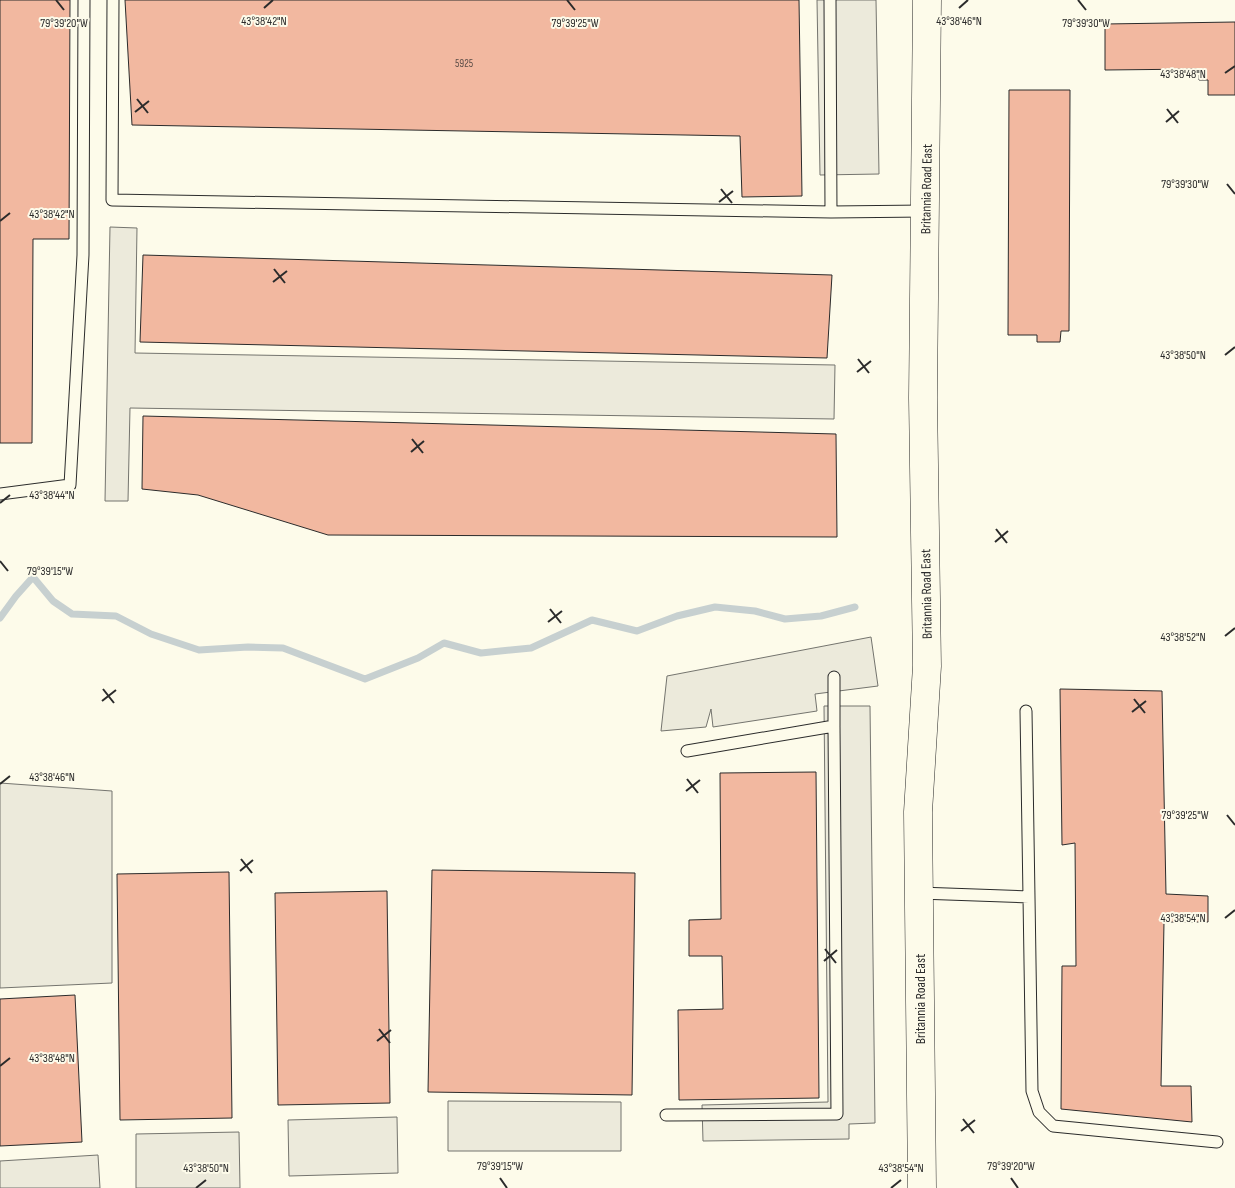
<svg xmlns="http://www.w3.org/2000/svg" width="1235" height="1188" font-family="'Sofia Sans Condensed',sans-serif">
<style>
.parking{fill:#eceadb;stroke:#74746e}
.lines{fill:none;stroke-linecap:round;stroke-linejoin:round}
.stream{stroke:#c7d0d0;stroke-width:7}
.building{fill:#f2b8a0;stroke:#2b2b2b}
.lane-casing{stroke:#2b2b2b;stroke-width:13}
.secondary-casing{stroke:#2b2b2b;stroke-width:29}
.lane{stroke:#fdfbea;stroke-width:11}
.secondary{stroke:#fdfbea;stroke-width:28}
.ticks{fill:none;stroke:#2b2b2b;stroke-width:2}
.labels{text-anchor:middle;stroke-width:4;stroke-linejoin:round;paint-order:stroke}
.number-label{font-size:11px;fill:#5d4e48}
.street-label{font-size:14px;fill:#2b2b2b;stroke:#fdfbea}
.ticks-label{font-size:12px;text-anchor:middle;fill:#2b2b2b;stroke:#fdfbea;stroke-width:4;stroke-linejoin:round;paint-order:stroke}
</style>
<rect width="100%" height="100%" fill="#fdfbea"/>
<path class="parking" d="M 817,0 L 876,0 L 879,174 L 820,175 Z
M 110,227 L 137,228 L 135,353 L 835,365 L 834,419 L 130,408 L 128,501 L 105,501 Z
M 871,637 L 878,686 L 815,694 L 817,711 L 713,727 L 711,709 L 706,727 L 661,731 L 667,676 Z
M 824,706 L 870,706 L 875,1123 L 849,1124 L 849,1139 L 703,1141 L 702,1105 L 828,1102 Z
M 0,783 L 112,791 L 112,983 L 0,988 Z
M 448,1101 L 621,1102 L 621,1151 L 448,1151 Z
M 397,1117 L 398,1173 L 289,1176 L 288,1120 Z
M 239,1132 L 240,1188 L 136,1188 L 136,1134 Z
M 98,1155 L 100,1188 L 0,1188 L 0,1161 Z"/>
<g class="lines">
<path class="stream" d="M 0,618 L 16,596 L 33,577 L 53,601 L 72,614 L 116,616 L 151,634 L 199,650 L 248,647 L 283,648 L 365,679 L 418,658 L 444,643 L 481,653 L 531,648 L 592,620 L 637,631 L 677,616 L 715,607 L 755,611 L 785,619 L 821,616 L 855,607"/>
</g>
<path class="building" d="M 0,0 L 70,0 L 69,239 L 33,239 L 32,443 L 0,443 Z
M 125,0 L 799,0 L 802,196 L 742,197 L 740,136 L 132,125 Z
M 1235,22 L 1235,95 L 1208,95 L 1208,80 L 1199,80 L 1199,69 L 1105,70 L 1105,24 Z
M 1009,90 L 1070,90 L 1069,331 L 1061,331 L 1060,342 L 1037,342 L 1037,335 L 1008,335 Z
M 143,255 L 832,275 L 827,358 L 140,342 Z
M 143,416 L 836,434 L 837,537 L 328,535 L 198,495 L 142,489 Z
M 1060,689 L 1162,691 L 1166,894 L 1208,896 L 1208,922 L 1164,922 L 1161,1086 L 1191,1086 L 1192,1122 L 1061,1109 L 1062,966 L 1076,966 L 1075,843 L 1062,845 Z
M 816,772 L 819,1098 L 679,1100 L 678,1010 L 723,1009 L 722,956 L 689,956 L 689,920 L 721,919 L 720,773 Z
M 432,870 L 635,873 L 632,1095 L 428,1092 Z
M 229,872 L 232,1118 L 120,1120 L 117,874 Z
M 387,891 L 390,1103 L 278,1105 L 275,893 Z
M 75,995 L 82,1142 L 0,1146 L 0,999 Z"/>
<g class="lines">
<g class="lane-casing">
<path id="lane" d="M 113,0 L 112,200 L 831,212 L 925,211
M 830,0 L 831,212
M 0,494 L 70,485 L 83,255 L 84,0
M 834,677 L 834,726
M 1026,711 L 1029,897
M 919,893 L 1029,897 L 1032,1091 L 1039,1112 L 1053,1126 L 1217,1142
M 666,1115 L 837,1114 L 834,726 L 687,751"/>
</g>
<g class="secondary-casing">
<path id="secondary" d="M 922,1188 L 918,812 L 927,666 L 923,398 L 927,0"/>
</g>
<use href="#lane" class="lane"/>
<use href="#secondary" class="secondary"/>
</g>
<path class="ticks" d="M 56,0 L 64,10M 567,0 L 575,10M 1078,0 L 1086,10M 264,8 L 273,0M 959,8 L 968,0M 1225,73 L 1235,66M 137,99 L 148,113M 1167,109 L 1178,123M 135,112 L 149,101M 1166,122 L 1179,111M 1227,184 L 1235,194M 721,189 L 732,203M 719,202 L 733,191M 0,221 L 10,213M 274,269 L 285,283M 273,282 L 287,271M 1225,355 L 1235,347M 858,359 L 869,373M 857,372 L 871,361M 412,439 L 423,453M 411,452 L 424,441M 0,503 L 10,495M 996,529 L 1007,543M 995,542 L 1008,531M 0,561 L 8,571M 550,609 L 561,623M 548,622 L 562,611M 1225,636 L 1235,628M 103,689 L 114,703M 1134,699 L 1145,713M 102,701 L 116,690M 1132,712 L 1146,701M 687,779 L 698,793M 0,784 L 10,776M 686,791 L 700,780M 1227,815 L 1235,825M 241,859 L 252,873M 240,871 L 253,860M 1225,918 L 1235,910M 825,949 L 836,963M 824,961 L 837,950M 379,1029 L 390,1043M 377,1041 L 391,1030M 0,1066 L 10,1058M 963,1119 L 974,1133M 961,1131 L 975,1120M 500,1178 L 507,1188M 1011,1178 L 1018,1188M 196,1188 L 206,1180M 891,1188 L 901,1180"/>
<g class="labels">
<g class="number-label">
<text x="464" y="67">5925</text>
</g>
<g class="street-label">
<text transform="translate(926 189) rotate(-89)" y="5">Britannia Road East</text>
<text transform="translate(926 594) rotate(-91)" y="5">Britannia Road East</text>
<text transform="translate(920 999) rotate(-90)" y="5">Britannia Road East</text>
</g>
</g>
<g class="ticks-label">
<text x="264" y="25">43°38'42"N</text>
<text x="959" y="25">43°38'46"N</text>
<text x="64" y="27">79°39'20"W</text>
<text x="575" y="27">79°39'25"W</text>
<text x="1086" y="27">79°39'30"W</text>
<text x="1183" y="78">43°38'48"N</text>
<text x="1185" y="188">79°39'30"W</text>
<text x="52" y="218">43°38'42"N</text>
<text x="1183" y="359">43°38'50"N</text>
<text x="52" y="499">43°38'44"N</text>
<text x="50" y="575">79°39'15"W</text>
<text x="1183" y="641">43°38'52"N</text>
<text x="52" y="781">43°38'46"N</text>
<text x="1185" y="819">79°39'25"W</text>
<text x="1183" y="922">43°38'54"N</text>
<text x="52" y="1062">43°38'48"N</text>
<text x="500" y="1170">79°39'15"W</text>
<text x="1011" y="1170">79°39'20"W</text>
<text x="206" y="1172">43°38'50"N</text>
<text x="901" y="1172">43°38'54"N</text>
</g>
</svg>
